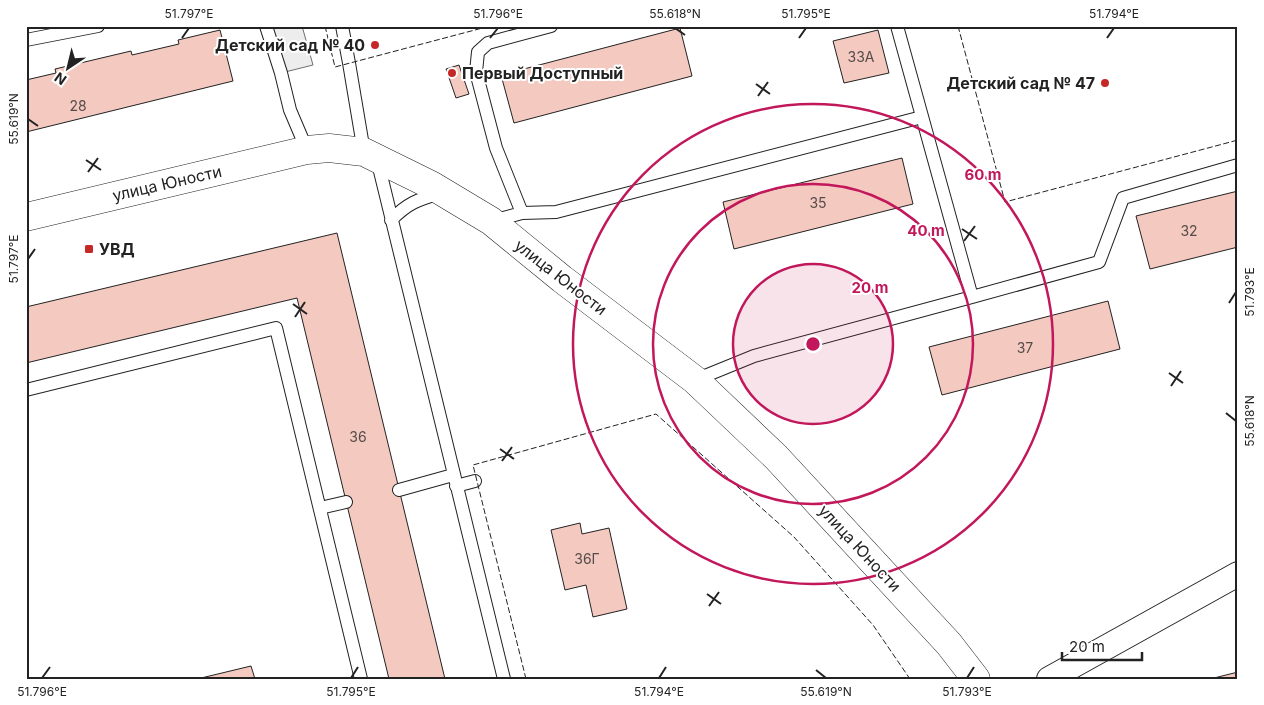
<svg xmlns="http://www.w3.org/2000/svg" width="1264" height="705" font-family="Inter,sans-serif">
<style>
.parking{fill:#ededed;stroke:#6f6f6f}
.building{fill:#f3c9c0;stroke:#222}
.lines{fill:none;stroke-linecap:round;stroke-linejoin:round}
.lane-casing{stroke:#222;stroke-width:14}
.street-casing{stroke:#222;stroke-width:26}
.secondary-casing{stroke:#222;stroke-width:29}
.lane{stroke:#fff;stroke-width:12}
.street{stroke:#fff;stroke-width:24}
.secondary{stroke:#fff;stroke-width:28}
.fence{stroke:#222;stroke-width:1;stroke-dasharray:6 2.5;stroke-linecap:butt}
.ticks{fill:none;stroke:#222;stroke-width:2}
.ring{fill:none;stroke:#c2185b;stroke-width:2.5}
.poi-dot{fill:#c62828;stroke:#fff;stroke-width:2}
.labels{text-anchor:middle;stroke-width:4;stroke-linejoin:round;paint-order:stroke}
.number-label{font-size:14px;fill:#564c4a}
.poi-label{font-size:16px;font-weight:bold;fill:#222;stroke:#fff;text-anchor:end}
.street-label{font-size:16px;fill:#222;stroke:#fff}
.centre{fill:#c2185b;stroke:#fff;stroke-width:2.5}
.ring-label{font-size:15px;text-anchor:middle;font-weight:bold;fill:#c2185b;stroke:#fff;stroke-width:4;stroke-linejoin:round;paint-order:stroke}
.neatline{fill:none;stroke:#222;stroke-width:2}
.ticks-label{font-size:12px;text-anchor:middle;fill:#222}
</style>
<rect width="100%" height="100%" fill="#fff"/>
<path class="parking" d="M 266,26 L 302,26 L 313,65 L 281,73 Z"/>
<path class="building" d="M 680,28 L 692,76 L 514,123 L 501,75 Z
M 220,30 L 233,81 L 26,132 L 26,80 L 56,73 L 55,69 L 131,51 L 132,55 L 179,44 L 178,40 Z
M 878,30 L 889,73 L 844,83 L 833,41 Z
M 459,65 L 469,94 L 456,98 L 446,69 Z
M 902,158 L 913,204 L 734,249 L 723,202 Z
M 1238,191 L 1238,247 L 1150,269 L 1136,216 Z
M 337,233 L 445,679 L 389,679 L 297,298 L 26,363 L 26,307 Z
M 1108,301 L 1120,349 L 942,395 L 929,347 Z
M 580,523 L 582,534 L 609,528 L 627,609 L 593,617 L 586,585 L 565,590 L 551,530 Z
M 251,666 L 255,679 L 197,679 Z
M 1238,672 L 1238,679 L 1210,679 Z"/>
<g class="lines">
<g class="lane-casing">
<path id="lane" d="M 266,26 L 281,73 L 290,110 L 307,150
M 342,26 L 349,63 L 364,152
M 26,40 L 98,26
M 377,159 L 504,679
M 522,213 L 496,148 L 476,72 L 478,52 L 488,43 L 551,26
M 391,220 C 408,203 417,200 440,193
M 492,221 L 522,213 L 556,212 L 922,117
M 972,297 L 1099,262 L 1123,198 L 1238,165
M 695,380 L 754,356 L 972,297 L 897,26
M 26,390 L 276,328 L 361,679
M 456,486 L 475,481
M 399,490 L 453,475
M 320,508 L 346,502"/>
</g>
<g class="street-casing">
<path id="street" d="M 1049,679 L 1238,574"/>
</g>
<g class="secondary-casing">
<path id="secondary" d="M 26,217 L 307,150 L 329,148 L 364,152 L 431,185 L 491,221 L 562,279 L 695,380 L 776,457 L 949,644 L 976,679"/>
</g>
<use href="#lane" class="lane"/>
<use href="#street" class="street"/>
<use href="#secondary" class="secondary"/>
<path class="fence" d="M 325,26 L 335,67 L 490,26
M 958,26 L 1005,202 L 1238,140
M 526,679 L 473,465 L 656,414 L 794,537 L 873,625 L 910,679"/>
</g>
<path class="ticks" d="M 675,28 L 685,35M 182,38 L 189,28M 490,38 L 498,28M 799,38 L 806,28M 1107,38 L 1114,28M 756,84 L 770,94M 758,96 L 768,82M 28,119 L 38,126M 86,160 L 101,170M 88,172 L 98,158M 962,229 L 977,239M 964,241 L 975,226M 28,259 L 35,249M 1229,303 L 1236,292M 293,304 L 307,314M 295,317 L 305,302M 1169,373 L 1183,383M 1171,386 L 1181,371M 1226,413 L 1236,421M 500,449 L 514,459M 502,461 L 512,447M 707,594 L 721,604M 709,606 L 719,592M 816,670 L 826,678M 42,678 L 50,667M 351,678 L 358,667M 659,678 L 666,667M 967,678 L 974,667"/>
<circle cx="813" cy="344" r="80" fill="#c2185b" fill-opacity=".12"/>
<g class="ring">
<circle cx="813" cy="344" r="80"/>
<circle cx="813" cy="344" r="160"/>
<circle cx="813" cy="344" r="240"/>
</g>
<g class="poi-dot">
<circle cx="375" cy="45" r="5"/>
<circle cx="452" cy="73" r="5"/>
<circle cx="1105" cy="83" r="5"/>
<rect x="84" y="244" width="10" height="10" rx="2.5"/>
</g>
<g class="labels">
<g class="number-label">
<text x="861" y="62">33А</text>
<text x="78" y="111">28</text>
<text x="818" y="208">35</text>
<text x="1189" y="236">32</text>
<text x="1025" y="353">37</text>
<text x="358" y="442">36</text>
<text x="587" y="564">36Г</text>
</g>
<g class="poi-label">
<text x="365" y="51">Детский сад № 40</text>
<text x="462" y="79" text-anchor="start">Первый Доступный</text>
<text x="1095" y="89">Детский сад № 47</text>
<text x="99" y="255" text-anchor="start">УВД</text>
</g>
<g class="street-label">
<text transform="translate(167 183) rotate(-13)" y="6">улица Юности</text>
<text transform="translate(561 277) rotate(38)" y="6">улица Юности</text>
<text transform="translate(860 548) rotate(47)" y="6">улица Юности</text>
</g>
</g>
<circle cx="813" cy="344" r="8" class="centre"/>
<g class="ring-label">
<text x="983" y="180">60 m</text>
<text x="926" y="236">40 m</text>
<text x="870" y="293">20 m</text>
</g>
<rect width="1264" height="705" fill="none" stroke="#ffffff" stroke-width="55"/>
<g transform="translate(68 68) rotate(215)" stroke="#ffffff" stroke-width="4" paint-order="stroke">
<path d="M0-4L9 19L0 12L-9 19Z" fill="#222222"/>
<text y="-8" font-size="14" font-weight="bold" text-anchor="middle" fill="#222222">N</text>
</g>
<path d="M1062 652v8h80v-8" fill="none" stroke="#222222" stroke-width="2.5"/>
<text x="1069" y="652" font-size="15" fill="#222222" stroke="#ffffff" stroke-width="4" paint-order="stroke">20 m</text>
<rect x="28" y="28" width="1208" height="650" class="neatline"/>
<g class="ticks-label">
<text x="189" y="18">51.797°E</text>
<text x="498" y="18">51.796°E</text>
<text x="675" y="18">55.618°N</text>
<text x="806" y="18">51.795°E</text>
<text x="1114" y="18">51.794°E</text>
<text transform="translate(14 119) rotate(-90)" y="4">55.619°N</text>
<text transform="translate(14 259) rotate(-90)" y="4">51.797°E</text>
<text transform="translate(1250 292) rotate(-90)" y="4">51.793°E</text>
<text transform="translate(1250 421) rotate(-90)" y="4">55.618°N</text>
<text x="42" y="696">51.796°E</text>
<text x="351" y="696">51.795°E</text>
<text x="659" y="696">51.794°E</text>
<text x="826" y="696">55.619°N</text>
<text x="967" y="696">51.793°E</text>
</g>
</svg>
